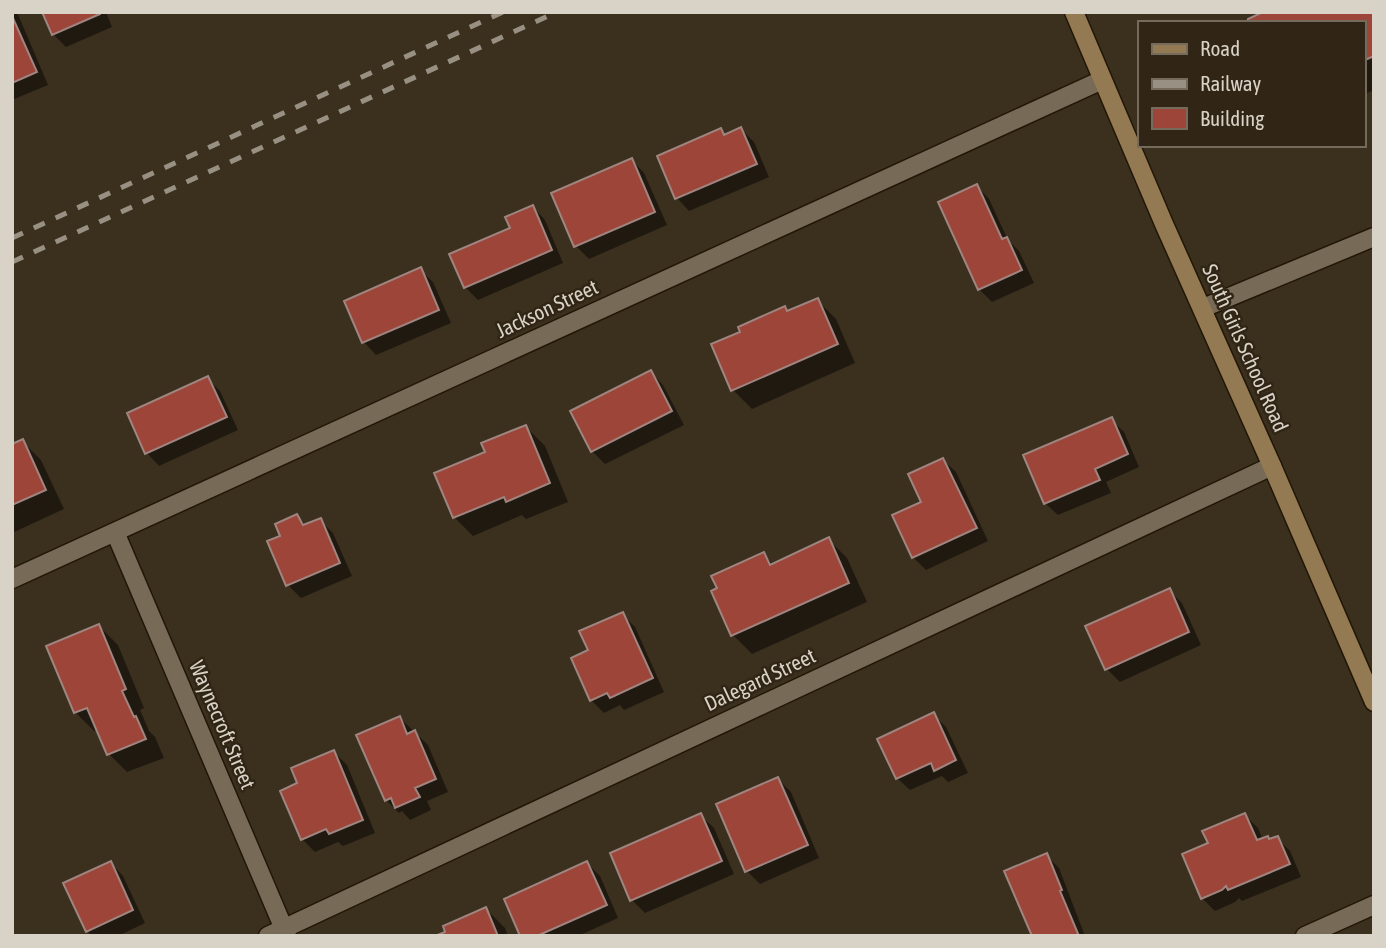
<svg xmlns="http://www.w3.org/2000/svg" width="1386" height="948" font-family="'Asap Condensed',sans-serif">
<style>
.shadow{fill:#0007}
.building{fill:#9c4538;stroke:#9f8580;stroke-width:2}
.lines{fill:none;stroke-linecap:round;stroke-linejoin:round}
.lane-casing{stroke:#221707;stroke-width:21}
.street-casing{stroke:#221707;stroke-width:21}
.secondary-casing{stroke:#221707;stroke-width:21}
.lane{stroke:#776a57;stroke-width:18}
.street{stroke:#776a57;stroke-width:18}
.secondary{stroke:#947a53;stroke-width:18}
.rail{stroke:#989082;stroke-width:5;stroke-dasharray:12 12;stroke-linecap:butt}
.labels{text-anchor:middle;stroke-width:5;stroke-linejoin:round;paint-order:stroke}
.street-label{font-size:21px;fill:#d9d2c7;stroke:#312615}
</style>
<rect width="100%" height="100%" fill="#3b301e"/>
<path class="shadow" d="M 12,12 L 17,12 L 48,85 L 12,100 Z
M 44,12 L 106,12 L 112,27 L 66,47 L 53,34 Z
M 1374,12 L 1374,90 L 1363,95 L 1363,23 Z
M 741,129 L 754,142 L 769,177 L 689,211 L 677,198 L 721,130 L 726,135 Z
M 632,160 L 644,173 L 667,225 L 589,259 L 576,246 Z
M 977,186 L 989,199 L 1008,240 L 1019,251 L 1034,283 L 992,302 L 979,289 L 940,203 Z
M 533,207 L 545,220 L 563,263 L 478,300 L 465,287 L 512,229 Z
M 420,270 L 433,282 L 451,323 L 376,355 L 364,342 L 346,302 Z
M 817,300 L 836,319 L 855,363 L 752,409 L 733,390 L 742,332 L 785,308 L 789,312 Z
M 651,372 L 663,385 L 684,425 L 605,464 L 592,451 Z
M 207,378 L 220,391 L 238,430 L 159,466 L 147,453 Z
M 1111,419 L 1124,432 L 1139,467 L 1106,482 L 1111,493 L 1058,515 L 1045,503 Z
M 526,427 L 545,446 L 568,502 L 526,519 L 522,515 L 473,536 L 454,517 L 488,452 Z
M 23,442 L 41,460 L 64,509 L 12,533 L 12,446 Z
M 943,460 L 956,472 L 988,541 L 926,570 L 913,557 L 924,503 Z
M 297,516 L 307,526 L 320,520 L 333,533 L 352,576 L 301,598 L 288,585 L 269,542 L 282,537 Z
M 829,540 L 847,558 L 867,602 L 752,654 L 733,635 L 719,589 L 763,554 L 774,565 Z
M 1169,590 L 1182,603 L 1201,645 L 1120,682 L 1107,669 Z
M 622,614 L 635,627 L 664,692 L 624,710 L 620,705 L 604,713 L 591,700 L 590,651 Z
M 99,626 L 118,645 L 144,708 L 140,710 L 149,731 L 155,737 L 164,758 L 127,772 L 109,754 L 98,729 L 94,731 L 75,712 Z
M 933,714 L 946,727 L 968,773 L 948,782 L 942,776 L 910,790 L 897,778 Z
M 400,718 L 428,745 L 448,792 L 427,801 L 431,810 L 410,820 L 402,811 L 399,813 L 386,800 Z
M 334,752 L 347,765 L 375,833 L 343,846 L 338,842 L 315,852 L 302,839 Z
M 778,779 L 791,792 L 819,858 L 760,884 L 747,871 Z
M 1245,815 L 1258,828 L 1263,840 L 1270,841 L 1277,838 L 1290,851 L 1301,877 L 1242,901 L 1239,898 L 1235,902 L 1215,911 L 1202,898 L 1210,844 Z
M 701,816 L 714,828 L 734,874 L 645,913 L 632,900 Z
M 1046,855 L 1059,868 L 1085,936 L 1033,936 Z
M 111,863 L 123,876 L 145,923 L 118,936 L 92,936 L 87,931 Z
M 587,863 L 600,876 L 618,918 L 578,936 L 522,936 Z
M 486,909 L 505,928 L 508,936 L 440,936 Z"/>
<path class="building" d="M 42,12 L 100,12 L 100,14 L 52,35 Z
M 1263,12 L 1374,12 L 1374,56 L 1363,61 L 1363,23 L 1247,23 L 1248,19 Z
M 12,16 L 37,72 L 12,83 Z
M 741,127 L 757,164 L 675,199 L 657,156 L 721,128 L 724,135 Z
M 632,158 L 655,212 L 574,247 L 551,193 Z
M 977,184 L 1002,239 L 1007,237 L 1022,270 L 978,290 L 938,202 Z
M 533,205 L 552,250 L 464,288 L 449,254 L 510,228 L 505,217 Z
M 421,267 L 439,310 L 362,343 L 344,301 Z
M 818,298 L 838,344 L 731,391 L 711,344 L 740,332 L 738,327 L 785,306 L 787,311 Z
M 651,370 L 672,411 L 591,452 L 570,411 Z
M 208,376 L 227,417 L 145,454 L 127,413 Z
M 1112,417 L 1128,454 L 1095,469 L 1100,480 L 1044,504 L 1023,455 Z
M 526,425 L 550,483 L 506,502 L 504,497 L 453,518 L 434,473 L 485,452 L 481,443 Z
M 23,439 L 46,490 L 12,505 L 12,444 Z
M 943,458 L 977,528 L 912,558 L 892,515 L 921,502 L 908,474 Z
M 297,514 L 303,525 L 321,518 L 340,563 L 286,586 L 267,541 L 280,536 L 275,524 Z
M 829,537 L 849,583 L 731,636 L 711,591 L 717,588 L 711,576 L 764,552 L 770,565 Z
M 1170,588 L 1189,632 L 1105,670 L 1085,626 Z
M 623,612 L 653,678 L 610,698 L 607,693 L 590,701 L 571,658 L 588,650 L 579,631 Z
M 99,624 L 126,689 L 122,691 L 134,717 L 136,716 L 146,739 L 107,755 L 87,708 L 74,713 L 46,646 Z
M 934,712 L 956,760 L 934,771 L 931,763 L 896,779 L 877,739 Z
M 400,716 L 407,734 L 415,730 L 436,779 L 415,788 L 420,797 L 395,808 L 391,798 L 385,801 L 356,735 Z
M 334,750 L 363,820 L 329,834 L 326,829 L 301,840 L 280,791 L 297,783 L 291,768 Z
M 778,777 L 808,845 L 745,872 L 716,804 Z
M 701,813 L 722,861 L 630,901 L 610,853 Z
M 1245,813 L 1257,840 L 1268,836 L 1269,839 L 1278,836 L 1290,864 L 1228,890 L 1226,886 L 1222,890 L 1201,899 L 1182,854 L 1208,843 L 1202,831 Z
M 1047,853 L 1062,890 L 1060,891 L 1079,936 L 1032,936 L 1004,871 Z
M 111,861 L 133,910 L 86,932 L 63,883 Z
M 587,861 L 607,905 L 537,936 L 520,936 L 504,899 Z
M 486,907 L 498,936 L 435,936 L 445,932 L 443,926 Z"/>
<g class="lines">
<g class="lane-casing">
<path id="lane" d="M 1203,308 L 1374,237"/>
</g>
<g class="street-casing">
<path id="street" d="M 115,532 L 287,936
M 12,579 L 1102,80
M 268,936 L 1272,466
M 1305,936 L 1374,905"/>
</g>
<g class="secondary-casing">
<path id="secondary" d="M 1074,12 L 1164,224 L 1272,466 L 1374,702"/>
</g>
<use href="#lane" class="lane"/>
<use href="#street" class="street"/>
<use href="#secondary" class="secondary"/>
<path class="rail" d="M 12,238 L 503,12
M 12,262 L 557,12"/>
</g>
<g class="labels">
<g class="street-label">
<text transform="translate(547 309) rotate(-25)" y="7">Jackson Street</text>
<text transform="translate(1245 348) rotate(66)" y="7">South Girls School Road</text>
<text transform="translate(760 680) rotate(-25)" y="7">Dalegard Street</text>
<text transform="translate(222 725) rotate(67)" y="7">Waynecroft Street</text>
</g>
</g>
<rect width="1386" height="948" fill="none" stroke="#d9d2c7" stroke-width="28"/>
<rect x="1138" y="21" width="228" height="126" fill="#312615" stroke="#746b5c" stroke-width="2"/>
<rect x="1152" y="44" width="35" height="10" fill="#947a53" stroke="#746b5c" stroke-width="2"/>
<text x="1200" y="56" font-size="21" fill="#d9d2c7">Road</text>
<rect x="1152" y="79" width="35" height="10" fill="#989082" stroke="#746b5c" stroke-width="2"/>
<text x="1200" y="91" font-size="21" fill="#d9d2c7">Railway</text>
<rect x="1152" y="108" width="35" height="21" fill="#9c4538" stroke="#746b5c" stroke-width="2"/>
<text x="1200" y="126" font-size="21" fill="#d9d2c7">Building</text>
</svg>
